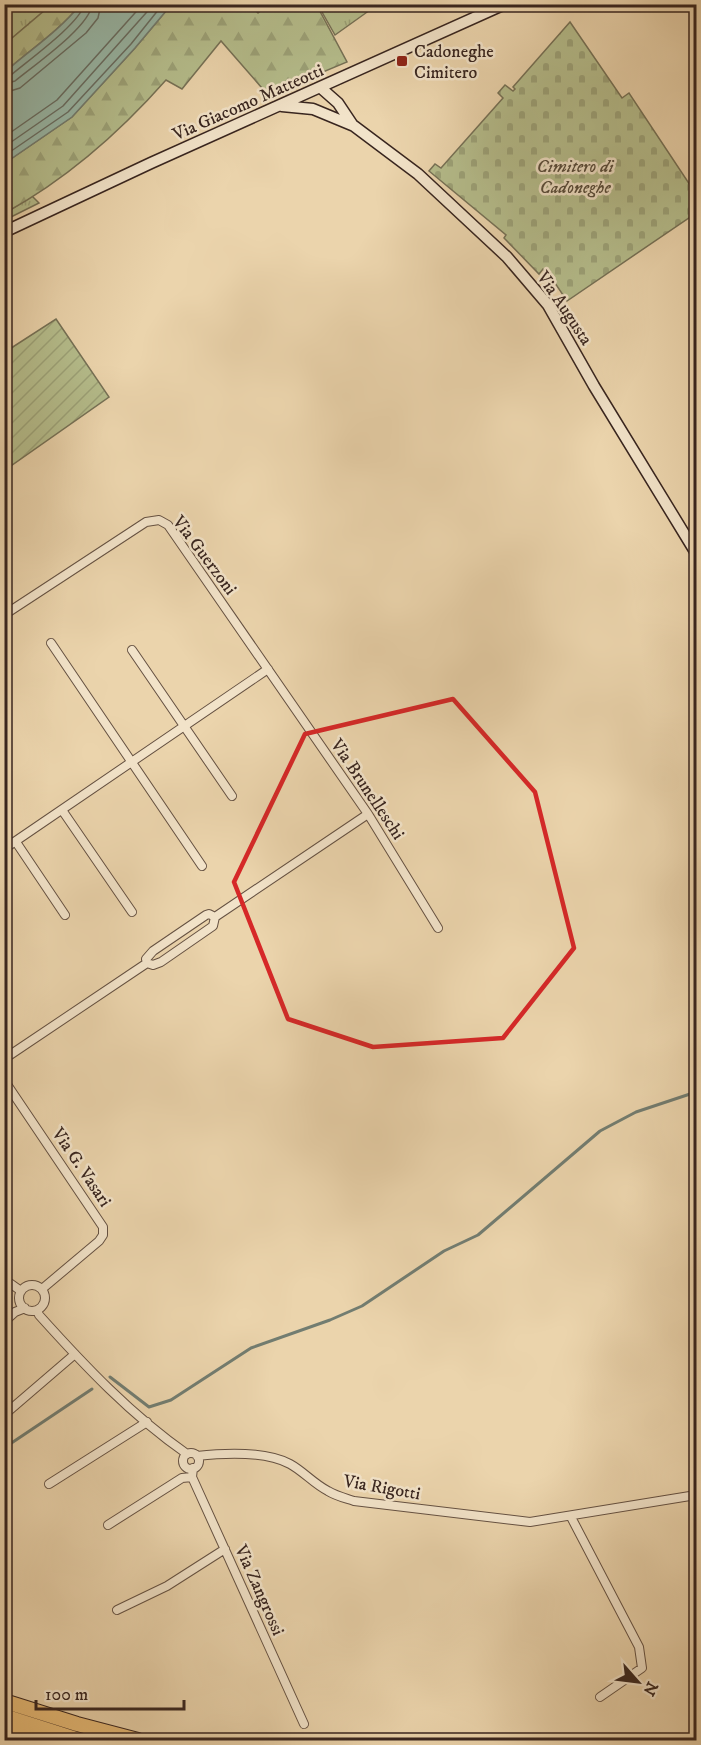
<svg xmlns="http://www.w3.org/2000/svg" width="701" height="1745" font-family="'IM FELL DW Pica',serif">
<style>
.grass{fill:url(#grass-tufts);stroke:#767156;stroke-width:1.5}
.forest{fill:url(#forest-firs);stroke:#767156;stroke-width:1.5}
.cemetery{fill:url(#cemetery-stones);stroke:#767156;stroke-width:1.5}
.garden{fill:url(#garden-furrows);stroke:#767156;stroke-width:1.5}
.water{fill:#98b8a8;stroke:#727d71;stroke-width:1.5}
.lines{fill:none;stroke-linecap:round;stroke-linejoin:round}
.shore{stroke:#686e64;stroke-width:1.5}
.stream{stroke:#727d71;stroke-width:3}
.street-casing{stroke:#655142;stroke-width:10}
.secondary-casing{stroke:#38251f;stroke-width:13}
.highway-casing{stroke:#38251f;stroke-width:16}
.street{stroke:#f2e3c9;stroke-width:8}
.secondary{stroke:#f2e3c9;stroke-width:10}
.highway{stroke:#e6ba76;stroke-width:14}
.marked{fill:none;stroke:#d62828;stroke-width:4.5;stroke-linejoin:round}
.poi-dot{fill:#8f2418;stroke:#f2e3c9;stroke-width:2}
.labels{text-anchor:middle;stroke-width:5;stroke-linejoin:round;paint-order:stroke}
.poi-label{font-size:18px;fill:#38251f;stroke:#f2e3c9;text-anchor:start}
.street-label{font-size:18px;fill:#38251f;stroke:#f2e3c9}
.park-label{font-size:18px;font-style:italic;fill:#574b3a;stroke:#f2e3c9}
</style>
<defs>
<pattern id="grass-tufts" width="24" height="20" patternUnits="userSpaceOnUse" patternTransform="scale(1.5)"><rect width="24" height="20" fill="#b5bd8c"/><path d="M3 7l-1-3M5 7V3M7 7l1-3M15 17l-1-3M17 17v-4M19 17l1-3" fill="none" stroke="#9ca278"/></pattern>
<pattern id="forest-firs" width="22" height="20" patternUnits="userSpaceOnUse" patternTransform="scale(1.5)"><rect width="22" height="20" fill="#b5bd8c"/><path d="M5 1l3.5 6h-7zM16 11l3.5 6h-7z" fill="#9ca278"/></pattern>
<pattern id="cemetery-stones" width="16" height="16" patternUnits="userSpaceOnUse" patternTransform="scale(1.5)"><rect width="16" height="16" fill="#b5bd8c"/><path d="M2 7V4a2 2 0 0 1 4 0v3zM10 15v-3a2 2 0 0 1 4 0v3z" fill="#9ca278"/></pattern>
<pattern id="garden-furrows" width="10" height="10" patternUnits="userSpaceOnUse" patternTransform="scale(1.5)"><rect width="10" height="10" fill="#b5bd8c"/><path d="M-1 1l2-2M0 10L10 0M9 11l2-2" fill="none" stroke="#9ca278"/></pattern>
</defs>
<rect width="100%" height="100%" fill="#ebd4ac"/>
<filter id="stains"><feTurbulence type="fractalNoise" baseFrequency=".00333" numOctaves="4"/><feColorMatrix values="0 0 0 0 .2 0 0 0 0 .09 0 0 0 0 .02 0 0 0 .5 -.17"/></filter>
<radialGradient id="worn" r=".72"><stop offset=".6" stop-color="#630" stop-opacity="0"/><stop offset="1" stop-color="#630" stop-opacity=".3"/></radialGradient>
<path class="grass" d="M 5,5 L 51,5 L 5,44 Z
M 377,5 L 335,35 L 318,5 L 377,4 Z
M 32,196 L 39,203 L 5,220 L 5,213 Z"/>
<path class="forest" d="M 51,5 L 80,5 C 59,31 30,50 5,72 L 5,44 Z
M 171,5 L 250,5 L 258,13 L 267,5 L 316,4 L 347,62 L 268,95 L 221,41 L 182,89 L 166,80 C 121,131 65,180 5,213 L 5,163 L 72,117 L 135,48 Z"/>
<path class="cemetery" d="M 570,22 L 622,98 L 629,93 L 696,194 L 696,213 L 567,301 L 549,274 L 543,269 L 539,274 L 504,238 L 506,235 L 429,171 L 435,164 L 441,168 L 503,98 L 498,93 L 505,85 L 513,91 L 515,89 L 513,87 Z"/>
<path class="garden" d="M 56,319 L 109,397 L 5,470 L 5,352 Z"/>
<path class="water" d="M 80,5 L 171,5 L 135,48 L 72,117 L 5,163 L 5,72 C 30,50 59,31 80,5 Z"/>
<g class="lines">
<path class="shore" d="M 4,76 L 11,75 C 26,62 82,22 84,4
M 4,84 L 15,81 C 33,66 91,26 92,4
M 4,93 L 20,88 L 86,33 L 98,18 L 101,4
M 4,137 L 57,100 L 143,4
M 4,147 L 63,106 L 154,4
M 4,156 L 68,112 L 131,44 L 163,4"/>
<path class="stream" d="M 110,1377 L 149,1407 L 171,1400 L 251,1348 L 330,1320 L 362,1306 L 444,1251 L 478,1235 L 600,1131 L 636,1112 L 696,1092
M 4,1448 L 92,1389"/>
<g class="street-casing">
<path id="street" d="M 4,615 L 146,522 L 159,520 L 168,525 L 368,814 L 438,928
M 51,643 L 202,866
M 132,650 L 232,796
M 62,810 L 132,912
M 16,842 L 65,915
M 4,849 L 268,669
M 147,963 L 146,959 L 153,951 L 206,915 L 209,914 L 215,917
M 4,1059 L 147,963 L 153,965 L 161,962 L 213,926 L 215,917 L 368,814
M 4,1080 L 103,1227 L 103,1235 L 99,1241 L 42,1289
M 4,1279 L 21,1291
M19 1298a13 13 0 1 1 26 0a13 13 0 1 1-26 0Z
M 37,1310 L 39,1315 C 84,1365 131,1415 187,1454
M 4,1322 L 15,1312 L 25,1308
M 4,1415 L 75,1354
M183 1461a8 8 0 1 1 16 0a8 8 0 1 1-16 0Z
M 197,1456 C 224,1453 265,1451 290,1464 C 303,1471 314,1484 328,1491 C 336,1496 345,1498 354,1501 L 530,1522 L 696,1495
M 193,1468 L 192,1477 L 304,1724
M 49,1484 L 147,1422
M 571,1517 L 639,1647 L 642,1668 L 600,1697
M 108,1525 L 182,1478 L 192,1477
M 117,1610 L 167,1586 L 225,1549"/>
</g>
<g class="secondary-casing">
<path id="secondary" d="M 321,88 L 338,103 L 352,124
M 282,106 L 313,109 L 354,126 L 418,174 L 507,257 L 548,305 L 594,386 L 696,553
M 4,232 L 151,163 L 505,4"/>
</g>
<g class="highway-casing">
<path id="highway" d="M 4,1701 L 77,1724 L 138,1740
M 4,1716 L 79,1740
M 4,1731 L 35,1740"/>
</g>
<use href="#street" class="street"/>
<use href="#secondary" class="secondary"/>
<use href="#highway" class="highway"/>
</g>
<path class="marked" d="M 453,699 L 535,792 L 574,948 L 503,1038 L 373,1047 L 288,1019 L 234,882 L 305,734 Z"/>
<rect class="poi-dot" x="396" y="55" width="12" height="12" rx="3"/>
<g class="labels">
<g class="poi-label">
<text x="414" y="57">Cadoneghe<tspan x="414" dy="21">Cimitero</tspan></text>
</g>
<g class="street-label">
<text transform="translate(248 102) rotate(-24)" y="6">Via Giacomo Matteotti</text>
<text transform="translate(565 308) rotate(56)" y="6">Via Augusta</text>
<text transform="translate(205 555) rotate(53)" y="6">Via Guerzoni</text>
<text transform="translate(368 789) rotate(56)" y="6">Via Brunelleschi</text>
<text transform="translate(82 1167) rotate(56)" y="6">Via G. Vasari</text>
<text transform="translate(382 1487) rotate(10)" y="6">Via Rigotti</text>
<text transform="translate(260 1590) rotate(66)" y="6">Via Zangrossi</text>
</g>
<g class="park-label">
<text x="575" y="172">Cimitero di<tspan x="575" dy="21">Cadoneghe</tspan></text>
</g>
</g>
<rect width="701" height="1745" fill="none" stroke="#ebd4ac" stroke-width="24"/>
<rect x="6" y="6" width="689" height="1733" fill="none" stroke="#38251f" stroke-width="3"/>
<rect x="12" y="12" width="677" height="1721" fill="none" stroke="#38251f" stroke-width="1.5"/>
<g transform="translate(638 1682) rotate(118)" stroke="#f2e3c9" stroke-width="4.5" paint-order="stroke">
<path d="M0-4.5L10 22L0 15L-10 22Z" fill="#38251f"/>
<text y="-9" font-size="16" font-weight="bold" text-anchor="middle" fill="#38251f">N</text>
</g>
<path d="M36 1700v9h148v-9" fill="none" stroke="#38251f" stroke-width="3"/>
<text x="45" y="1700" font-size="18" fill="#38251f" stroke="#f2e3c9" stroke-width="4.5" paint-order="stroke">100 m</text>
<rect width="100%" height="100%" filter="url(#stains)"/>
<rect width="100%" height="100%" fill="url(#worn)"/>
</svg>
